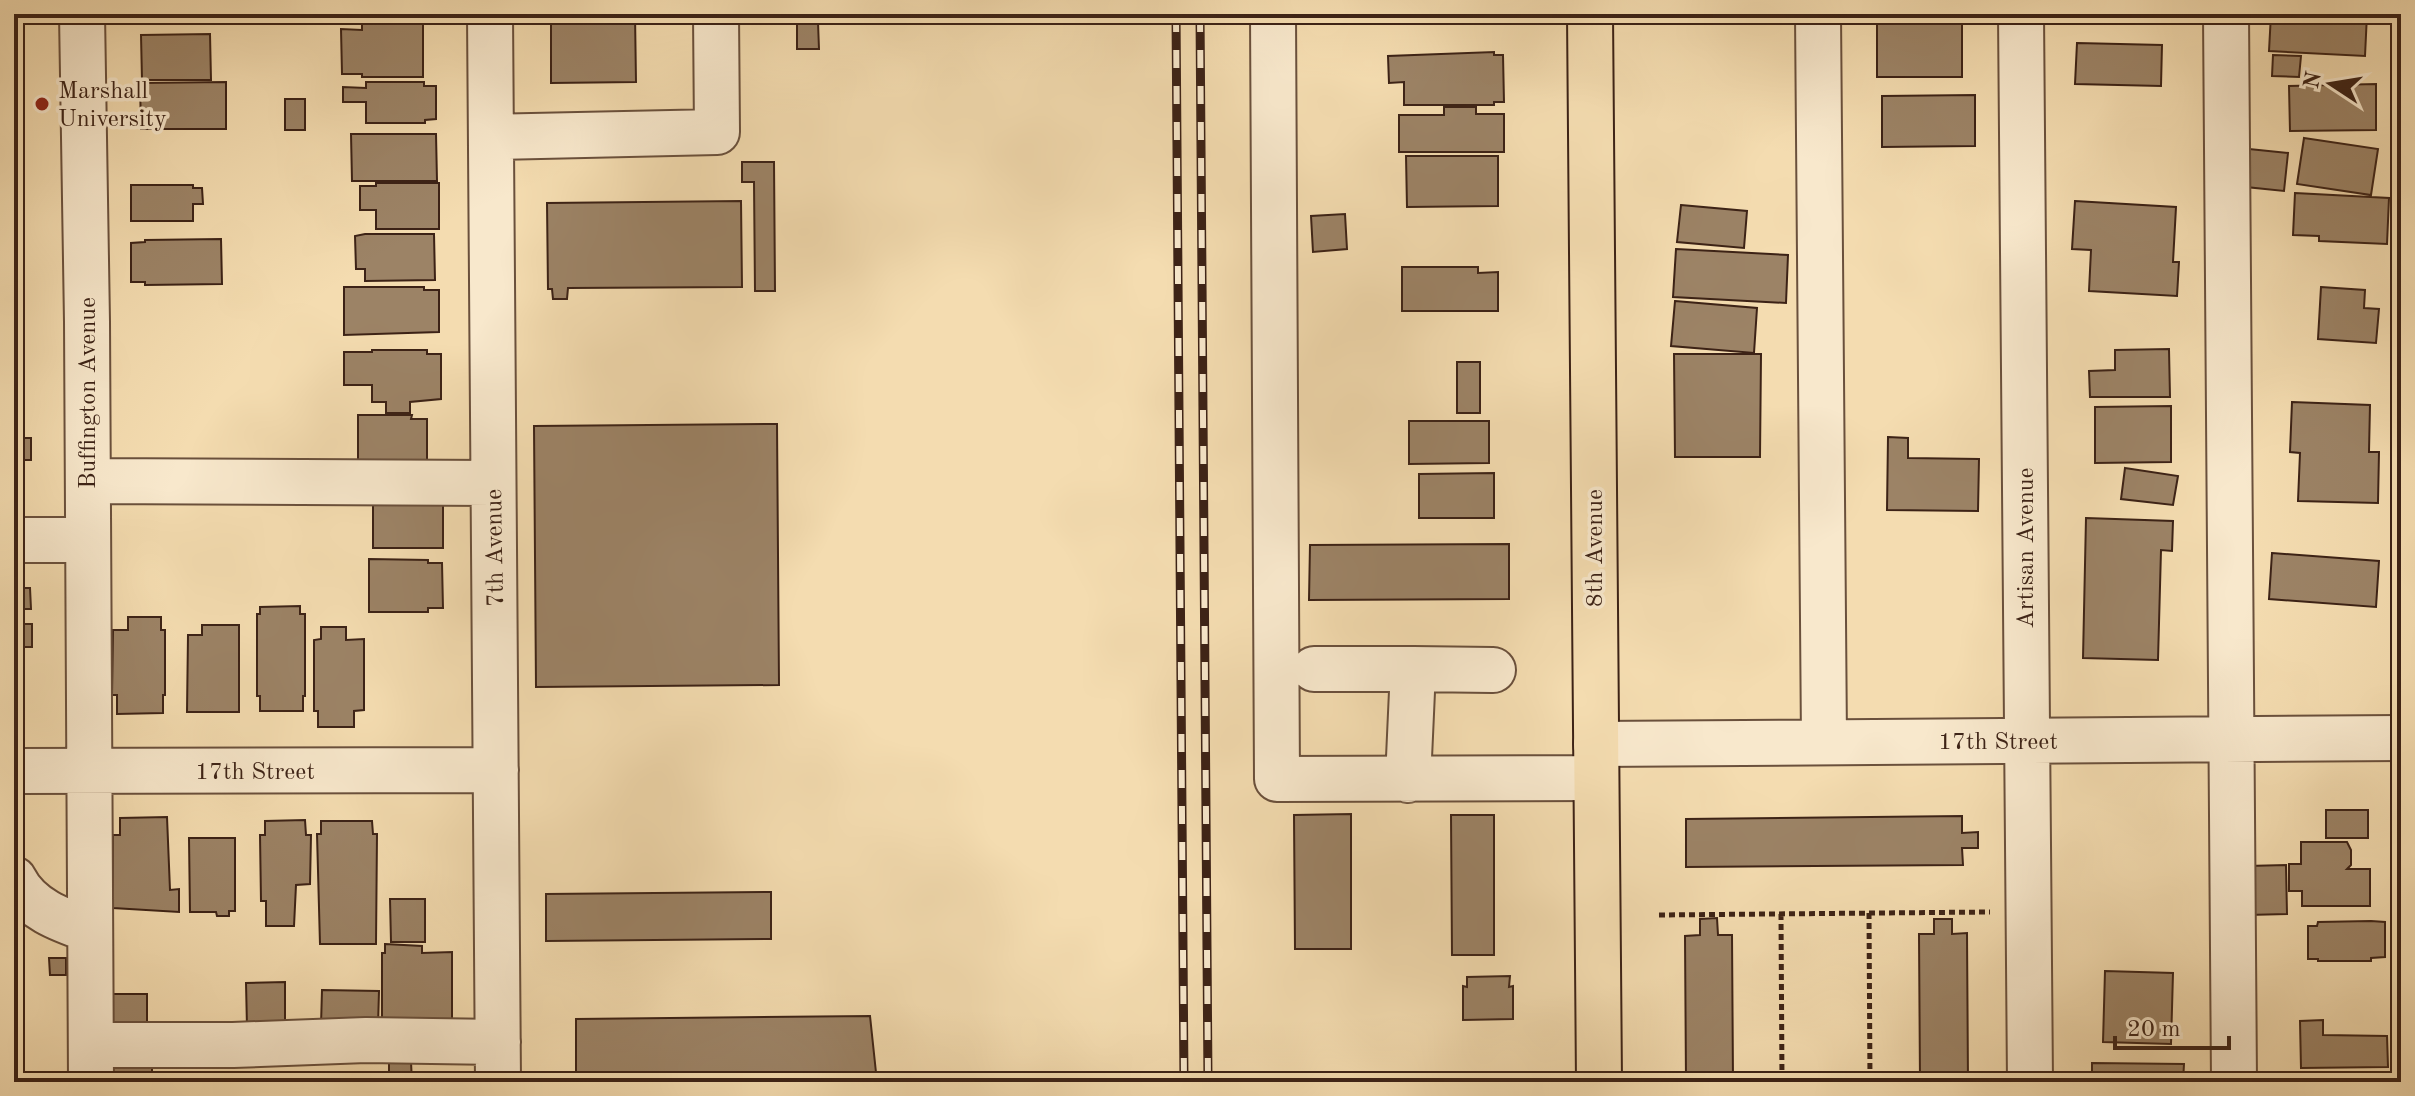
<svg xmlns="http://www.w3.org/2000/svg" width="2415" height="1096" font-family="'Old Standard TT',serif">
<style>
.building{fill:#9c8366;stroke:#3c2216;stroke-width:2}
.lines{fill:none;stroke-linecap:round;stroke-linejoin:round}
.minor-casing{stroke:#6a503c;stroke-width:48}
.major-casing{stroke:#3c2216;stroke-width:48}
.path{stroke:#3c2216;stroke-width:5;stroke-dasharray:6 4;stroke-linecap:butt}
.minor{stroke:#f8e8cc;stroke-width:44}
.major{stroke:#f4dcb0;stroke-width:44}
.rail-casing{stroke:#3c2216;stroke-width:9}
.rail{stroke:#f8e8cc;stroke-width:6;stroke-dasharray:18;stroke-linecap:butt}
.poi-dot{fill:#8f2418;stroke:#f8e8cc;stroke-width:3}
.labels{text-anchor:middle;stroke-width:7;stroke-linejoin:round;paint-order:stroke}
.poi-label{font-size:24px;fill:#3c2216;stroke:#f8e8cc;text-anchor:start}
.street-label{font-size:24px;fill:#3c2216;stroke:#f8e8cc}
</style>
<rect width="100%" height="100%" fill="#f4dcb0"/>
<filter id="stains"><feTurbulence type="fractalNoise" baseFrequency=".0025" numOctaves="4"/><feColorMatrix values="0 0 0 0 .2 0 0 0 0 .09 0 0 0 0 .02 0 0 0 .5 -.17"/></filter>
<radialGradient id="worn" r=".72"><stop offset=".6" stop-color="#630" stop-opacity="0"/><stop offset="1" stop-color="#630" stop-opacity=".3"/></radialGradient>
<path class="building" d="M 551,14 L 635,14 L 636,82 L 551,83 Z
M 2271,14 L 2367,14 L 2365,56 L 2269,51 Z
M 1877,17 L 1962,18 L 1962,77 L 1877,77 Z
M 797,22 L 818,22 L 819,49 L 797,49 Z
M 423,23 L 423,77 L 362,77 L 362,74 L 342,74 L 341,29 L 362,30 L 362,24 Z
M 210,34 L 211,80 L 142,80 L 141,35 Z
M 2077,43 L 2162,45 L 2161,86 L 2075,84 Z
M 1494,52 L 1494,55 L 1503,55 L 1504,102 L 1494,102 L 1494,105 L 1404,105 L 1404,82 L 1389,83 L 1388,56 Z
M 2273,55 L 2301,56 L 2299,77 L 2272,76 Z
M 226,82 L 226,129 L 141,129 L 140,83 Z
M 366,82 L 424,82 L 424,86 L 436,86 L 436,119 L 425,120 L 425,123 L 366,123 L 366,102 L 343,102 L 343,87 L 366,88 Z
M 2376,84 L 2376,130 L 2290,131 L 2289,86 Z
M 1975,95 L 1975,146 L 1882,147 L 1882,96 Z
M 285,99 L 305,99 L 305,130 L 285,130 Z
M 1444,107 L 1476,107 L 1476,114 L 1504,114 L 1504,152 L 1399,152 L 1399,115 L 1444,115 Z
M 351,134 L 436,134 L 437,181 L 352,181 Z
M 2304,138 L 2378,149 L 2371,195 L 2297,184 Z
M 2249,149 L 2288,153 L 2284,191 L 2246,187 Z
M 1406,156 L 1498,156 L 1498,206 L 1407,207 Z
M 742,162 L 774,162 L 775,291 L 755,291 L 754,182 L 742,182 Z
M 376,183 L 439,183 L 439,229 L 376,229 L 376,210 L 360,210 L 360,186 L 376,186 Z
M 131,185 L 193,185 L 193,188 L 202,188 L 203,204 L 193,204 L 193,221 L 131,221 Z
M 2295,193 L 2389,198 L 2387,244 L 2319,241 L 2319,236 L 2293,235 Z
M 741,201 L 742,287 L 568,288 L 567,299 L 553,299 L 552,289 L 548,289 L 547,203 Z
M 2075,201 L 2176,207 L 2173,262 L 2179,262 L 2177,296 L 2089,291 L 2091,250 L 2072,249 Z
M 1681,205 L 1747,211 L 1744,248 L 1677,242 Z
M 1345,214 L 1347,249 L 1313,252 L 1311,216 Z
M 365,234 L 434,234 L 435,280 L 365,281 L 365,269 L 356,269 L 355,236 Z
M 221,239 L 222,284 L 145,285 L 145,282 L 131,282 L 131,243 L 145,242 L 145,240 Z
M 1676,249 L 1788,255 L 1786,303 L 1673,297 Z
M 1402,267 L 1478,267 L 1478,273 L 1498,272 L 1498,311 L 1402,311 Z
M 344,287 L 424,287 L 424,290 L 439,290 L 439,332 L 344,335 Z
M 2321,287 L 2365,290 L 2364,308 L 2379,309 L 2376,343 L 2318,339 Z
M 1675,301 L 1757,308 L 1754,353 L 1671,346 Z
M 2169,349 L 2170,397 L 2090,397 L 2089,371 L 2115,370 L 2115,350 Z
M 372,350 L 427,350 L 427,354 L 441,354 L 441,399 L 410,402 L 410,413 L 386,413 L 386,402 L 372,402 L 372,385 L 344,385 L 344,352 L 372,352 Z
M 1674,354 L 1761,354 L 1760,457 L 1675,457 Z
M 1457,362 L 1480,362 L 1480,413 L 1457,413 Z
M 2292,402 L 2370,405 L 2369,452 L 2379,452 L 2378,503 L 2298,501 L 2300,453 L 2290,452 Z
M 2171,406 L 2171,462 L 2095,463 L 2095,407 Z
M 358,415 L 412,415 L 411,419 L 427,419 L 427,460 L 412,460 L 412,463 L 358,464 Z
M 14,416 L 16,416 L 16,438 L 31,438 L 31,460 L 14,460 Z
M 1409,421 L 1489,421 L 1489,463 L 1409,464 Z
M 777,424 L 779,685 L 536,687 L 534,426 Z
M 1888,437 L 1908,438 L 1908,458 L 1979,459 L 1978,511 L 1887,510 Z
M 2125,468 L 2178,476 L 2173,505 L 2121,499 Z
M 1494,473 L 1494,518 L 1419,518 L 1419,474 Z
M 373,499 L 443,499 L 443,548 L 373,548 Z
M 2086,518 L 2173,521 L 2172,551 L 2161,550 L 2158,660 L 2083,658 Z
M 1509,544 L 1509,599 L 1309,600 L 1310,545 Z
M 2272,553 L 2379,561 L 2376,607 L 2269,599 Z
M 369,559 L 428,560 L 428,563 L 442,563 L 443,608 L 428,608 L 428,612 L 369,612 Z
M 14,567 L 18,567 L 18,588 L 30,588 L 31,609 L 14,609 Z
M 300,606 L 300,614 L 305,614 L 305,696 L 303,696 L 303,711 L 260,711 L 260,696 L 257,696 L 257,614 L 260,614 L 260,607 Z
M 128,617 L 161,617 L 161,630 L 165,630 L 165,695 L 163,695 L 163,713 L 117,714 L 117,695 L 112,695 L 113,630 L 128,630 Z
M 14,624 L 32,624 L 32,647 L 18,647 L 18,668 L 14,668 Z
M 202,625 L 239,625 L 239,712 L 187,712 L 188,635 L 202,635 Z
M 321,627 L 346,627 L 346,640 L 364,639 L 364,710 L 354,711 L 354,727 L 318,727 L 318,711 L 314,711 L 314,640 L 321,639 Z
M 2326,810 L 2368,810 L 2368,838 L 2326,838 Z
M 1351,814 L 1351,949 L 1295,949 L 1294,815 Z
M 1451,815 L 1494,815 L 1494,955 L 1452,955 Z
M 1962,816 L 1962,833 L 1978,832 L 1978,848 L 1962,848 L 1963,865 L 1686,867 L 1686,819 Z
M 167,817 L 170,890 L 179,889 L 179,912 L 113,908 L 113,835 L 120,835 L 120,818 Z
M 305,820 L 306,835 L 311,835 L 310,884 L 296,885 L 294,926 L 266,926 L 266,901 L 261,901 L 260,835 L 265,835 L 265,821 Z
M 321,821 L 372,821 L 373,834 L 377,834 L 376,944 L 320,944 L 317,834 L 321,834 Z
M 189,838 L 235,838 L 235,911 L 229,911 L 229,916 L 217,916 L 216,912 L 190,912 Z
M 2301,842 L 2347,842 L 2351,850 L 2351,865 L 2347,869 L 2370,869 L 2370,906 L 2302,906 L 2302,891 L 2289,891 L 2289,864 L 2301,864 Z
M 2286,865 L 2287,914 L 2247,915 L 2247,866 Z
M 771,892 L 771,939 L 546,941 L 546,894 Z
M 390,899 L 425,899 L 425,942 L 391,942 Z
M 1717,918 L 1718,935 L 1732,935 L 1733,1082 L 1686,1082 L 1685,936 L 1700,935 L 1700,919 Z
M 1934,919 L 1952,919 L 1952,934 L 1967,933 L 1968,1082 L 1920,1082 L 1919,934 L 1934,934 Z
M 2371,921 L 2385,922 L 2385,957 L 2371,958 L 2371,961 L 2318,961 L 2318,959 L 2308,959 L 2308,926 L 2317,926 L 2318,922 Z
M 385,944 L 422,946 L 422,953 L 452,952 L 452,1028 L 382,1028 L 382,953 L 385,953 Z
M 49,958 L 66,958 L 66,975 L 50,975 Z
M 2105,971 L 2173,973 L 2171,1044 L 2103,1042 Z
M 1510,976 L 1509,987 L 1513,986 L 1513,1019 L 1463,1020 L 1463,986 L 1467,987 L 1467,977 Z
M 285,982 L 285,1027 L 247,1027 L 246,983 Z
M 322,990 L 379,991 L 378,1026 L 321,1025 Z
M 108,994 L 147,994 L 147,1029 L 108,1029 Z
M 870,1016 L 877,1082 L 576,1082 L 576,1019 Z
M 2323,1020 L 2323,1035 L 2387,1036 L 2388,1067 L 2301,1068 L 2300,1021 Z
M 152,1057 L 152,1082 L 112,1082 L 112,1058 Z
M 389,1062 L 411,1062 L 412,1082 L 389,1082 Z
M 2092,1063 L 2184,1064 L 2183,1082 L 2092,1082 Z"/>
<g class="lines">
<g class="minor-casing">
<path id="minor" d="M 82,14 L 87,322 L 91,1082
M 490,14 L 498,1082
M 1273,14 L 1277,779 L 1596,778
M 1818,14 L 1824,741
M 2021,14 L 2030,1082
M 2226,14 L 2234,1082
M 491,137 L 717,132 L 716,14
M 88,481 L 493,483
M 14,540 L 88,540
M 1314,669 L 1413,669 L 1408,780
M 1413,669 L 1493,670
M 1596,744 L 2401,738
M 14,771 L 496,770
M 14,879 C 29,909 61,920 90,930
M 91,1045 L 233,1045 L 366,1040 L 498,1042"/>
</g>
<g class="major-casing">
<path id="major" d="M 1590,14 L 1599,1082"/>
</g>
<path class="path" d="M 1869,913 L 1870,1082
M 1781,914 L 1782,1082
M 1659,915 L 1990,912"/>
<use href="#minor" class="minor"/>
<use href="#major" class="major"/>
<g class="rail-casing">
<path id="rail" d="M 1176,14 L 1184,1082
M 1200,14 L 1208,1082"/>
</g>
<use href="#rail" class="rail"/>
</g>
<circle class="poi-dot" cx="42" cy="104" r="8"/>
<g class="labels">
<g class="poi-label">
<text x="58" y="98">Marshall<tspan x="58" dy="28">University</tspan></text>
</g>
<g class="street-label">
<text transform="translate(87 393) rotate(-90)" y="8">Buffington Avenue</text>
<text transform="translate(494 548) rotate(-91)" y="8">7th Avenue</text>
<text transform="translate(1594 548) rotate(-90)" y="8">8th Avenue</text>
<text transform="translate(2025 548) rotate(-90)" y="8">Artisan Avenue</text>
<text x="1998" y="749">17th Street</text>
<text x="255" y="779">17th Street</text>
</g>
</g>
<rect width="2415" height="1096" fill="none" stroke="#f4dcb0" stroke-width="48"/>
<rect x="16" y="16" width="2383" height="1064" fill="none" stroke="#3c2216" stroke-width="4"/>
<rect x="24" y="24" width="2367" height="1048" fill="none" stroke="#3c2216" stroke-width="2"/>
<g transform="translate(2331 84) rotate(282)" stroke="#f8e8cc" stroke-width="6" paint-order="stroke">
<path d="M0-6L14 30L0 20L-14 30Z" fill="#3c2216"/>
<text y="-12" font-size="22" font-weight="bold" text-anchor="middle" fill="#3c2216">N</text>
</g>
<path d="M2115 1036v12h114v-12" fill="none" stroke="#3c2216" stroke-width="4"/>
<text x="2127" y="1036" font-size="24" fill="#3c2216" stroke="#f8e8cc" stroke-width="6" paint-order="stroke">20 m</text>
<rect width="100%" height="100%" filter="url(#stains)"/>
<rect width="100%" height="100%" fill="url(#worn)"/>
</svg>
